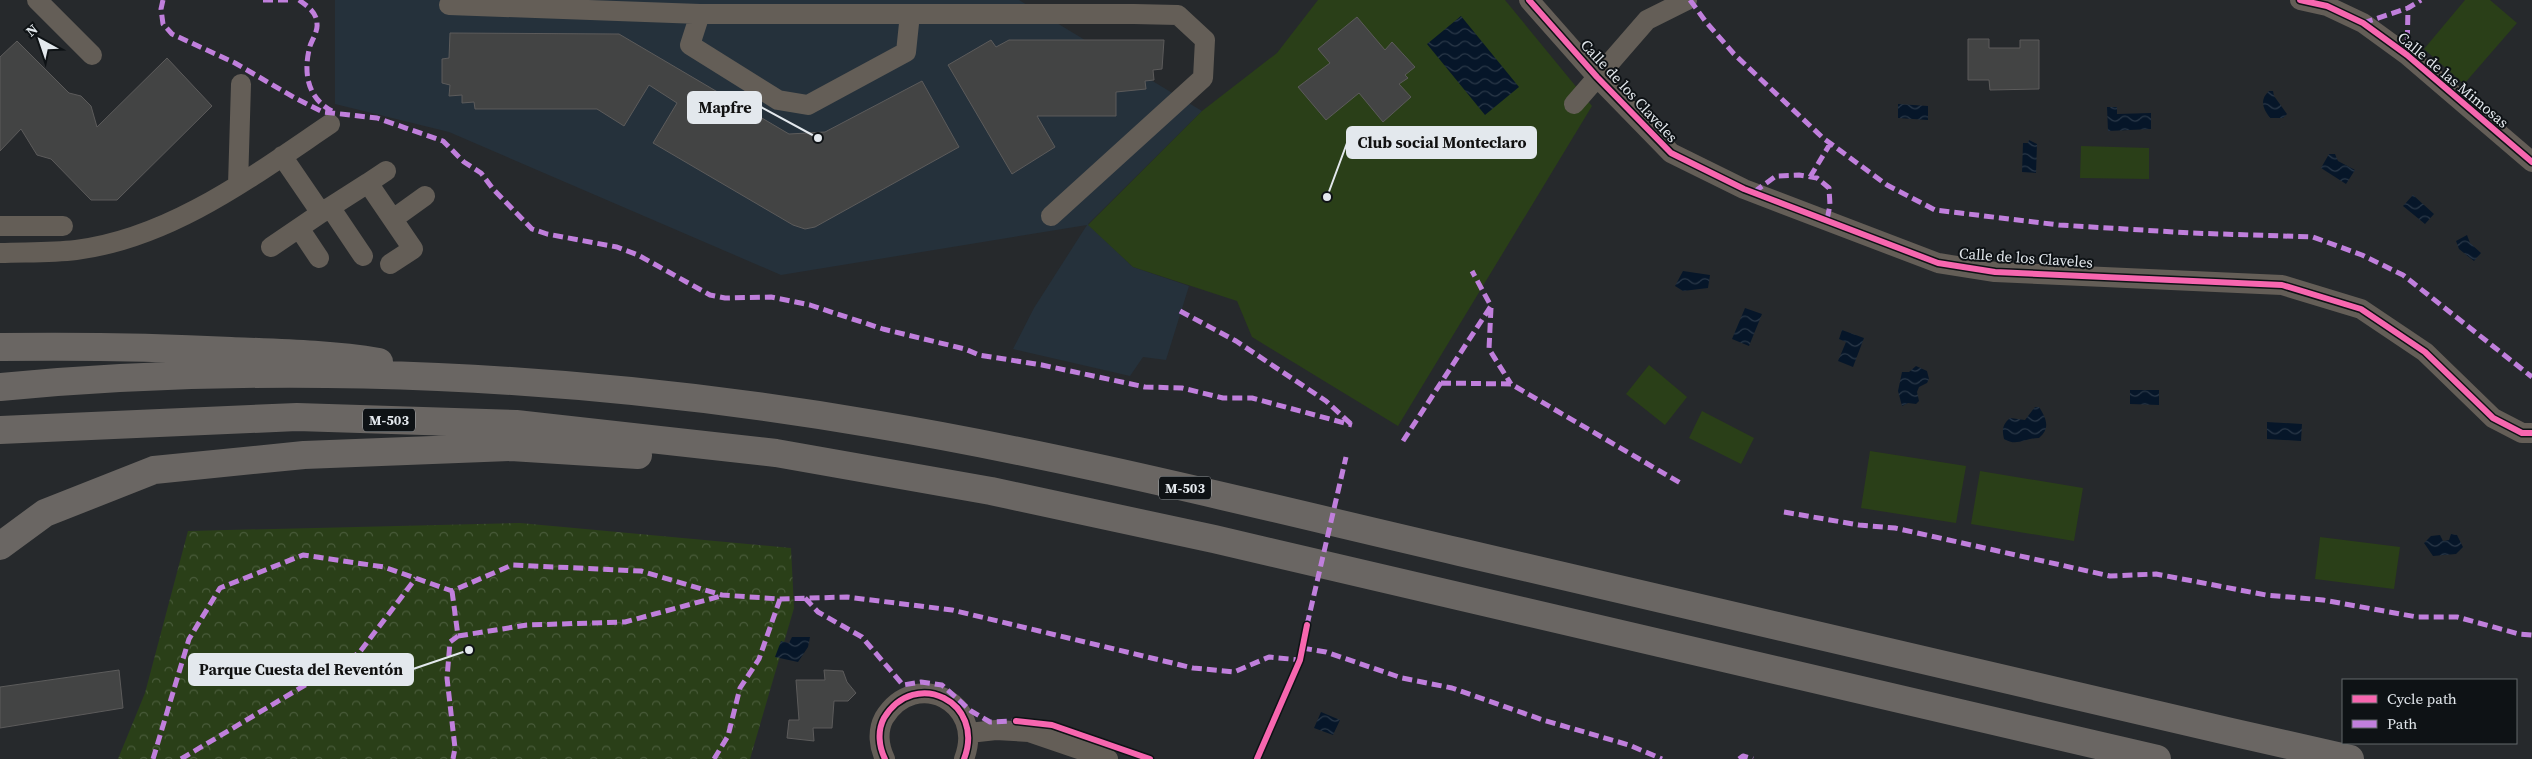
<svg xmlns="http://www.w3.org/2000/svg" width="2532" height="759" font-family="'Source Serif 4',serif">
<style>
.built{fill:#25313b}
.park{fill:url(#park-crowns)}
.pitch{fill:#2a3f18}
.water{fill:url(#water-waves)}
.building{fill:#434444;stroke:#5c5b5b}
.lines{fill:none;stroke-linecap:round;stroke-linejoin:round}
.minor{stroke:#645e57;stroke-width:20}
.highway{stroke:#6a6663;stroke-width:28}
.quiet{stroke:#c07fdc;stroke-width:5;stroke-dasharray:10 5;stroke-linecap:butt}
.cycleway-casing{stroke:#0e1215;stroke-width:9}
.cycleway{stroke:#f766af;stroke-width:6}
.labels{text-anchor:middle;stroke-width:4;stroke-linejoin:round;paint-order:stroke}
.shield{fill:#0e1215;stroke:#a3a8ac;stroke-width:1}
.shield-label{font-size:14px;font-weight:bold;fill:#e3e8ed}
.street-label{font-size:15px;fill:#e3e8ed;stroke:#0e1215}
.leader{fill:none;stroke:#e3e8ed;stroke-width:2}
.callout-dot{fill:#e3e8ed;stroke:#0e1215;stroke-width:2}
.callout{fill:#e3e8ed;stroke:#e3e8ed;stroke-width:2}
.callout-label{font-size:16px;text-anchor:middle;font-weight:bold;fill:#111}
</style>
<defs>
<pattern id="park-crowns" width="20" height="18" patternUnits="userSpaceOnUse" patternTransform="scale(1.25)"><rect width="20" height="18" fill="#2a3f18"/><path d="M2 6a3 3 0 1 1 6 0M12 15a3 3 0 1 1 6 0" fill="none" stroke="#495b3a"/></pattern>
<pattern id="water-waves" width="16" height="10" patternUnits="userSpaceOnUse" patternTransform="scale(1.25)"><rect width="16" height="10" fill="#061629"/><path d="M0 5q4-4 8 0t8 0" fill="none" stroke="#2a3848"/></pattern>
</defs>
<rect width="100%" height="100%" fill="#26292c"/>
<path class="built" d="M 335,0 L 1019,0 L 1202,111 L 1088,224 L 1133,267 L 1189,286 L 1166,360 L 1143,357 L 1130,376 L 1013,349 L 1034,308 L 1087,225 L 781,275 L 449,132 L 335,104 Z"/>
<path class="park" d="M 520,523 L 791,548 L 794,608 L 750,759 L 118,759 L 145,693 L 188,531 Z"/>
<path class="pitch" d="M 1318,0 L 1505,0 L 1592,106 L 1398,426 L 1252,337 L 1237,301 L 1133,267 L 1088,225 L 1202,111 L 1277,53 Z
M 2465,0 L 2490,0 L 2517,23 L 2464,84 L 2424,49 Z
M 2081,146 L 2149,148 L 2149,179 L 2080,178 Z
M 1649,365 L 1687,397 L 1665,425 L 1626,394 Z
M 1702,411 L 1754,438 L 1741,464 L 1689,438 Z
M 1870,451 L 1966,466 L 1956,523 L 1861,508 Z
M 1980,471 L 2083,488 L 2074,541 L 1971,524 Z
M 2320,537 L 2400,547 L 2394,589 L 2315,579 Z"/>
<path class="water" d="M 1461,16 L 1519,87 L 1485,115 L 1427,44 Z
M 2269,91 L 2273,91 L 2274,96 L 2287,114 L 2283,118 L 2270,118 C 2263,109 2259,100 2269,91 Z
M 1898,104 L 1928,106 L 1928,120 L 1898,118 Z
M 2107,107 L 2117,107 L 2117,114 L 2151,113 L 2151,129 L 2108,131 Z
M 2029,140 L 2037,144 L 2036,173 L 2022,172 L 2023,143 L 2028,143 Z
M 2329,154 L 2335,154 L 2338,161 L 2355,170 L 2346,184 L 2321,168 Z
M 2413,195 L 2434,214 L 2425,224 L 2403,206 Z
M 2467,235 L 2470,243 L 2481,253 L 2474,261 L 2459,249 L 2456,241 Z
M 1683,271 L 1710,275 L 1708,288 L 1683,291 L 1675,286 Z
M 1745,308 L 1762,314 L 1749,346 L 1732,339 Z
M 1842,330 L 1864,338 L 1853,367 L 1838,361 L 1846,342 L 1839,339 Z
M 1916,366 L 1927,371 L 1929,379 L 1927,383 L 1919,387 L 1917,392 L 1919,401 L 1916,404 L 1908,403 L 1902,406 L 1898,391 L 1902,372 L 1909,372 Z
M 2130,390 L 2159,390 L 2159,405 L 2130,404 Z
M 2035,407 L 2039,407 C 2046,418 2051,428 2039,438 C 2025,438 2017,447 2004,439 C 2002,430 2002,425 2010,418 L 2025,420 Z
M 2267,422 L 2302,424 L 2301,441 L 2267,439 Z
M 2451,534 L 2457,535 L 2463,547 L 2456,554 L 2433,556 L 2424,543 L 2431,536 L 2440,535 L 2443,541 L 2449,540 Z
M 792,637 L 810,637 L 808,647 L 798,662 L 775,657 L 781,641 L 789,643 Z
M 1321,712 L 1340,720 L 1333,735 L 1314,728 Z"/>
<path class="building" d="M 1357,17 L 1385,50 L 1392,42 L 1415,67 L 1405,75 L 1408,78 L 1399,84 L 1411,97 L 1383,122 L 1359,93 L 1326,120 L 1298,87 L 1330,63 L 1318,49 Z
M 450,33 L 619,34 L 789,134 L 825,132 L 922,81 L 959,147 L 815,227 L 805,229 L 793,225 L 653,143 L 677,103 L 649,85 L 624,126 L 597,109 L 475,109 L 474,102 L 462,103 L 462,95 L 449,96 L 450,85 L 442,83 L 442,59 L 449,58 Z
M 1968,39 L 1989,39 L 1989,48 L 2020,48 L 2020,40 L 2039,40 L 2039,89 L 1990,90 L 1989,80 L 1968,80 Z
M 991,40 L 996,47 L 1009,40 L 1164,40 L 1162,69 L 1153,70 L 1154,80 L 1145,81 L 1146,89 L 1116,92 L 1116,116 L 1037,116 L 1055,147 L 1012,174 L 948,65 Z
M 17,41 L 69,93 L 81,96 L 91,106 L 97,127 L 167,58 L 212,106 L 117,200 L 91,200 L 51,159 L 37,155 L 21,129 L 0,151 L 0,57 Z
M 119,670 L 123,708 L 0,728 L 0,687 Z
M 824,670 L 843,671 L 847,682 L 856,693 L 848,701 L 834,701 L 832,728 L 813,728 L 814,741 L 787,738 L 789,720 L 799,720 L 796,680 L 825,680 Z"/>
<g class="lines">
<path class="minor" d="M 37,0 L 92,55
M 1529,0 L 1597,77 L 1671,153 L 1744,189 L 1938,263 L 1995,272 L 2282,285 L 2361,309 L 2425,352 L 2493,418 L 2522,433 L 2532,433
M 2300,0 L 2327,6 L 2363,23 L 2407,55 L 2532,162
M 449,5 L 700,14
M 910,14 L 906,52 L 808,105 L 778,100 L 690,45 L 700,14 L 1134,14 L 1178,15 L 1205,40 L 1203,78 L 1051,216
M 1574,104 L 1647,20 L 1687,0
M 368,183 L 386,171
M 238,185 L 241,84
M 330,207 L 363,256
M 321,213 L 368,183 L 413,249 L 390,264
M 393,219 L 425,196
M 0,226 L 63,226
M 299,228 L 319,258
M 271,247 L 321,213 L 282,156
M 0,253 C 25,252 51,253 76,250 C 171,238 253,176 330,124
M 969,733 L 996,730 L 1029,732 L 1108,759
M 885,759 C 879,747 877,731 884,718 C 915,667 986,702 964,759"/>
<path class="highway" d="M 0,347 C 77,346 154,347 231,351 C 281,353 330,354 379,362
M 0,387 C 289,360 588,375 874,424 C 1071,457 1266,507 1460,552 C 1757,621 2053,692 2350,759
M 0,430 L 297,417 L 516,424 L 776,453 L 991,491 L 1214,539 L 2157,759
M 0,546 L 45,513 L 154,470 L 304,455 L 511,447 L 638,455"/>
<path class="quiet" d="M 163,0 L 161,9 L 163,24 L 172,34 L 235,63 L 295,98 L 323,112 L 377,118 L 443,141 L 464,162 L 481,173 L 493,189 L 532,229 L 547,234 L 617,247 L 638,255 L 710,295 L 725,298 L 771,297 L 810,305 L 883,329 L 965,349 L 979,355 L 1042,365 L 1145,387 L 1182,388 L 1223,398 L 1252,398 L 1352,425
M 263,0 L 289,0
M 299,0 C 307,6 317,12 317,24 C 318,31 312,40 310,46 C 303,72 307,98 332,111
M 1690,0 L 1706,22 L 1734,54 L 1823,138 L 1887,185 L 1935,210 L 2059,225 L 2191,233 L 2313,237 L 2362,255 L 2403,275 L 2532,377
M 2363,23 L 2408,8 L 2421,0
M 2407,55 L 2408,8
M 1810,177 L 1830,144
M 1754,192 L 1776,176 L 1799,175 L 1817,178 L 1829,188 L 1830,205 L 1827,220
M 1491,308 L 1489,349 L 1511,384
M 1180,311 L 1236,341 L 1326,401 L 1351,424
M 1441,383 L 1511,384 L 1682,484
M 1403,441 L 1491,306 L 1472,271
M 1784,512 L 1859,525 L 1895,528 L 2110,576 L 2156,574 L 2266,595 L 2323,600 L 2417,617 L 2457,617 L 2519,634 L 2532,635
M 452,591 L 458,636 L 450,642 L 447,678 L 455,748 L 453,759
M 805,598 L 818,612 L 862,637 L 903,685 L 921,682 L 942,685 L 971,711 L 990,722 L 1016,721
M 1307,625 L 1346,457
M 458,636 L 527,625 L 625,622 L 721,596
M 1302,648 L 1326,652 L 1402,678 L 1452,688 L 1543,720 L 1629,745 L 1662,759
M 153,759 L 189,639 L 220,588 L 303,555 L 384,567 L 452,591 L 512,565 L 641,571 L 722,595 L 780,599 L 847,597 L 952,610 L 1193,668 L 1234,672 L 1269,657 L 1300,660
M 181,759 L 359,653 L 416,578
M 714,759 L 728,736 L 740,688 L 759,659 L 780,599
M 1739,759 L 1743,756 L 1753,759"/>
<g class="cycleway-casing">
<path id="cycleway" d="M 1529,0 L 1597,77 L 1671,153 L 1744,189 L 1938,263 L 1995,272 L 2282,285 L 2361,309 L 2425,352 L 2493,418 L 2522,433 L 2532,433
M 2300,0 L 2327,6 L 2363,23 L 2407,55 L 2532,162
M 1016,721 L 1052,725 L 1150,759
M 885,759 C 879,747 877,731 884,718 C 915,667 986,702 964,759
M 1257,759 L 1300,660 L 1307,625"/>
</g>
<use href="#cycleway" class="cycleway"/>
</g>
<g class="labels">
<g class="shield">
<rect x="363" y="408.5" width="52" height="23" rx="4"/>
<rect x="1159" y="476.5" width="52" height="23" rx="4"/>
</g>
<g class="shield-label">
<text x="389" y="425">M-503</text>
<text x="1185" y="493">M-503</text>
</g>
<g class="street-label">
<text transform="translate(2453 80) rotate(40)" y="5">Calle de las Mimosas</text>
<text transform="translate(1629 91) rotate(47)" y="5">Calle de los Claveles</text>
<text transform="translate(2026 258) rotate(4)" y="5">Calle de los Claveles</text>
</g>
</g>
<path class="leader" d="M818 138L761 107M1327 197L1347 143M469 650L413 669"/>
<g class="callout-dot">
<circle cx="818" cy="138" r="5"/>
<circle cx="1327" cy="197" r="5"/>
<circle cx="469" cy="650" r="5"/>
</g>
<g class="callout">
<rect x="688" y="92" width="73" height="31" rx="5"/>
<rect x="1347" y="127" width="189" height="31" rx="5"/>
<rect x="189" y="654" width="224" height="31" rx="5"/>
</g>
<g class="callout-label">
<text x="725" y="113">Mapfre</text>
<text x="1442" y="148">Club social Monteclaro</text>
<text x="301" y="675">Parque Cuesta del Reventón</text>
</g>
<rect x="2342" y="679" width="175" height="65" fill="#0e1215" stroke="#63686b"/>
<rect x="2352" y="695" width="25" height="8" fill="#f766af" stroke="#63686b"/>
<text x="2387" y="704" font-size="15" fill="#e3e8ed">Cycle path</text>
<rect x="2352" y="720" width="25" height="8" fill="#c07fdc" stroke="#63686b"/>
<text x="2387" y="729" font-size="15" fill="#e3e8ed">Path</text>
<g transform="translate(40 40) rotate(320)" stroke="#0e1215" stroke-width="4" paint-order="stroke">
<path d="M0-4L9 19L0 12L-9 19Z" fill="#e3e8ed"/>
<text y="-8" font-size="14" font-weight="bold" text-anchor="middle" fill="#e3e8ed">N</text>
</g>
</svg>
